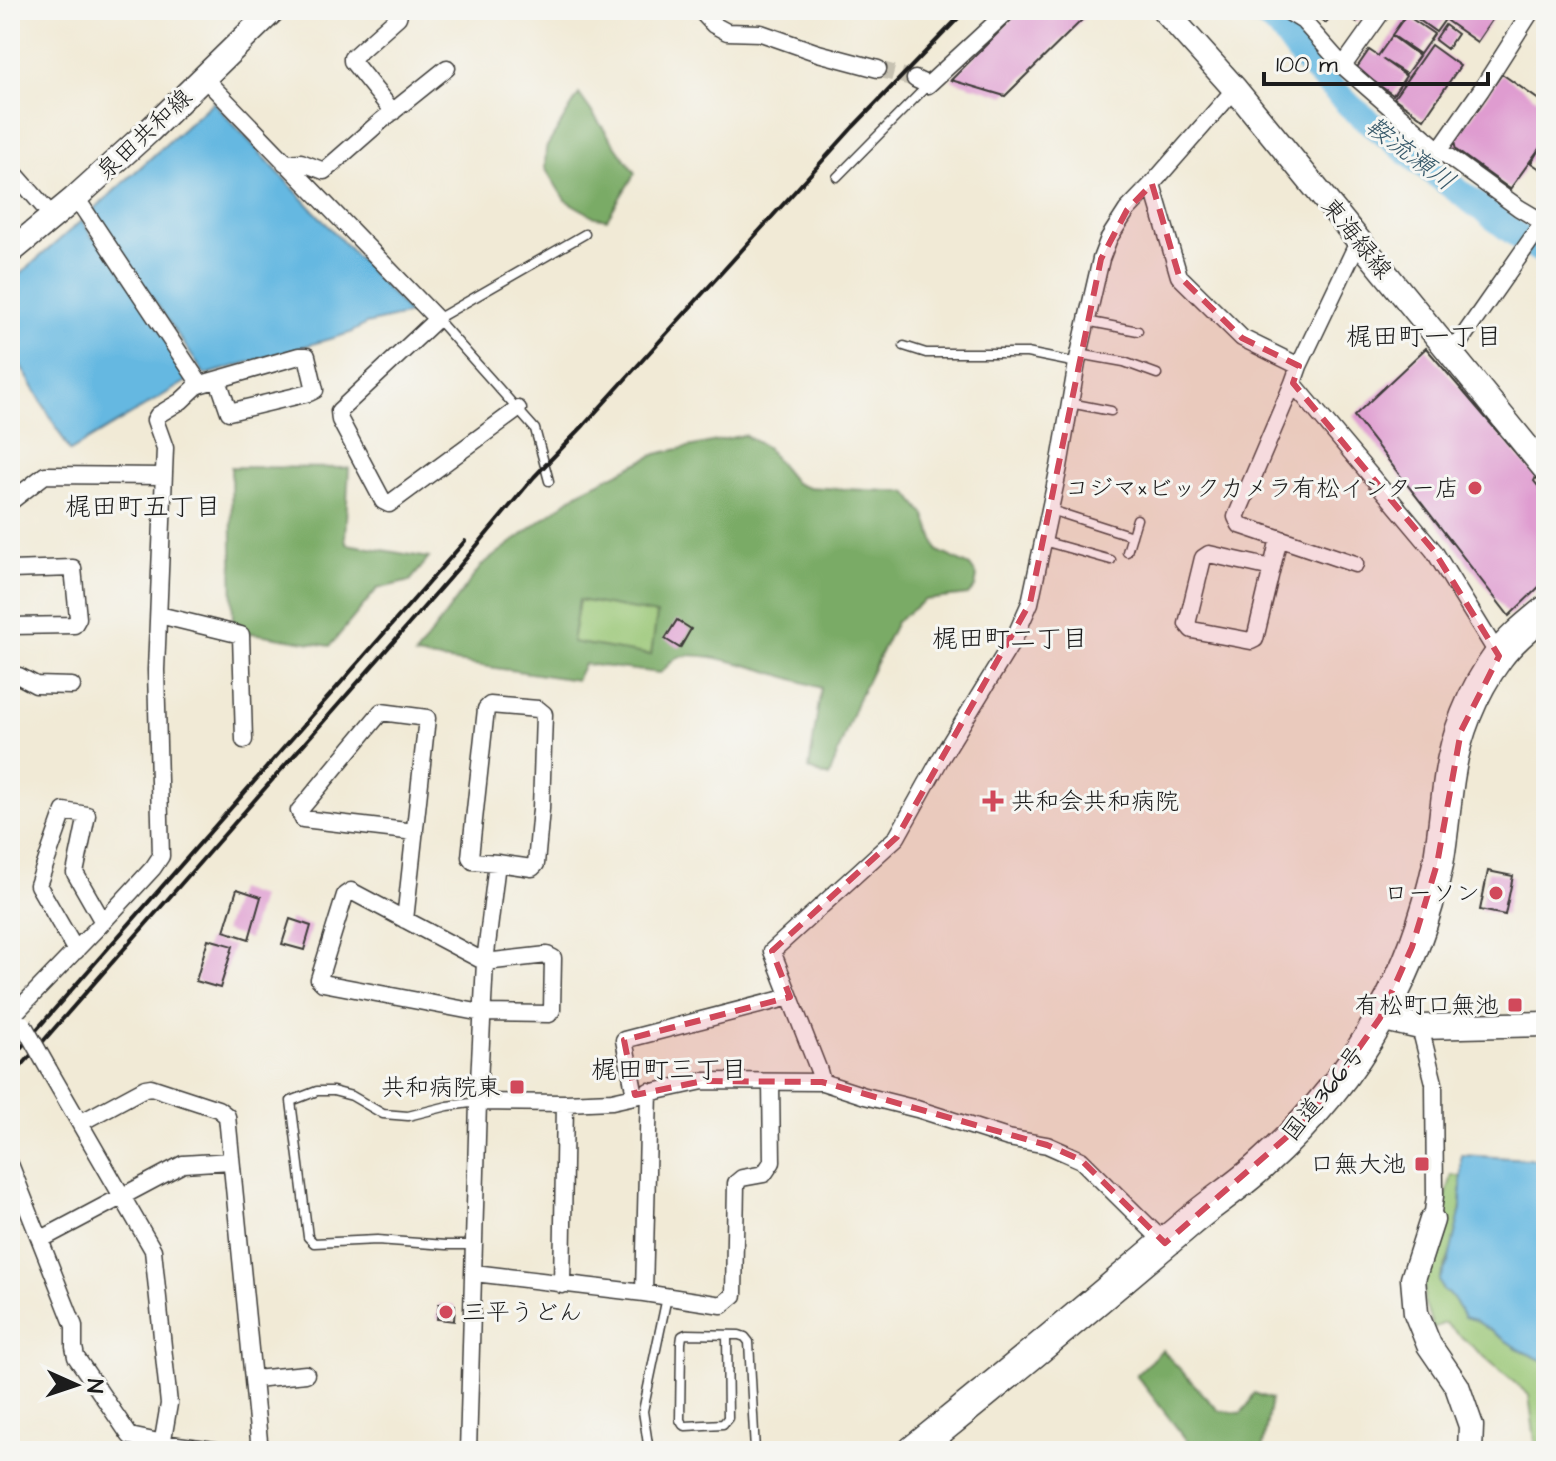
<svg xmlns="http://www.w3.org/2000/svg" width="1556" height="1461" font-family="'Architects Daughter','Klee One',sans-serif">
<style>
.green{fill:#99c674;stroke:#5a7148;stroke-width:2}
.forest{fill:#7aab66;stroke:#4b6441;stroke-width:2;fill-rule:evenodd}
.water{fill:#65b8e1;stroke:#406a7e;stroke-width:2}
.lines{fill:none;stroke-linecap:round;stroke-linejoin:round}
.river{stroke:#65b8e1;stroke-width:26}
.building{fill:#df9cd0}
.street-tunnel{stroke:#c6c1b1;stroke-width:16;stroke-dasharray:16 8;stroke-linecap:butt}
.lane-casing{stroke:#3c3b38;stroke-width:11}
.street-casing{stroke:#3c3b38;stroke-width:19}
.secondary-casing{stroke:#3c3b38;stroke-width:27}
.highway-casing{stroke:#3c3b38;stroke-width:33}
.lane{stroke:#fff;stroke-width:8}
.street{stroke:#fff;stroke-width:16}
.secondary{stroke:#fff;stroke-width:24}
.highway{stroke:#fff;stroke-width:30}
.rail{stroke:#1c1c1c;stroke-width:4}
.street-bridge-casing{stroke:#3c3b38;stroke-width:19;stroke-linecap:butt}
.street-bridge{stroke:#fff;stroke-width:16}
.marked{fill:#d1495b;fill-opacity:0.2;stroke:#d1495b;stroke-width:6;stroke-dasharray:16 10;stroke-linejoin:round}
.poi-dot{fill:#d1495b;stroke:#f6f6f2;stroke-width:3}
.labels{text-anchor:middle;stroke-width:6;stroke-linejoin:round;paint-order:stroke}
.street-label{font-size:24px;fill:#1c1c1c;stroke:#f6f6f2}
.poi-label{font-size:24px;fill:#1c1c1c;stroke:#f6f6f2;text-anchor:end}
.water-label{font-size:26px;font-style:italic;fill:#395a6b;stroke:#f6f6f2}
.neighbourhood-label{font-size:26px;fill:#1c1c1c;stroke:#f6f6f2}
</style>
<rect width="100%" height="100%" fill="#f6f6f2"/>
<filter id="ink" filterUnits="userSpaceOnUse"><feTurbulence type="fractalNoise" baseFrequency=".0125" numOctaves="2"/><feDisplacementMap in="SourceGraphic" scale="16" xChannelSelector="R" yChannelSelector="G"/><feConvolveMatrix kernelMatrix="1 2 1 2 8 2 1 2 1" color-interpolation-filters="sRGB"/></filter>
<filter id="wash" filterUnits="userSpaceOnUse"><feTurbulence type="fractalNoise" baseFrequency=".006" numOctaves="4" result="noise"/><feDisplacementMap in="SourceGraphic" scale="32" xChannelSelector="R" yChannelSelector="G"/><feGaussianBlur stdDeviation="1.8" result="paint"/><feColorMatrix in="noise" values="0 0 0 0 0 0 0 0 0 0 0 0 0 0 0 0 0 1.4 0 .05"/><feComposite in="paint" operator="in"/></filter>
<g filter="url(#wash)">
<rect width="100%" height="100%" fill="#f1ead6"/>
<path class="green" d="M 579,600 L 658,614 L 651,656 L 572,642 Z
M 1452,1175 L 1462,1177 C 1463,1212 1455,1249 1439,1280 L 1443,1291 L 1453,1297 L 1464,1317 L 1475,1320 L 1520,1350 L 1546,1362 L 1546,1451 L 1541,1451 L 1535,1441 L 1529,1395 L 1445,1323 L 1433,1328 L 1424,1301 L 1425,1272 Z"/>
<path class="forest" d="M 579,94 L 635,173 L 607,219 L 595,217 L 565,200 L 545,168 L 546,148 Z
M 744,435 L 766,447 L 795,483 L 805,487 L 907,492 L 925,515 L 938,551 L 970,566 L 977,576 L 975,587 L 968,595 L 925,600 L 896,622 L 858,699 L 829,777 L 809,769 L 821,688 C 792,679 705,648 679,657 C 672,660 666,668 660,673 L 584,664 L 576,680 L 415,656 L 482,565 L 579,492 L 656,454 ZM 579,600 L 657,614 L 651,655 L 572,642 Z
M 231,467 L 349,468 L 345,538 L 347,544 L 429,558 L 410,581 L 377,589 L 330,646 L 233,630 Z
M 1162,1350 L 1219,1411 L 1241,1413 L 1248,1405 L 1254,1393 L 1271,1399 L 1262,1451 L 1195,1451 L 1136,1375 Z"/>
<path class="water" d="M 213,102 L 410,314 L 366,324 L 350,333 L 205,375 L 93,210 Z
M 82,220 L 93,238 L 100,239 L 188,372 L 187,381 L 70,451 L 10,347 L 10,283 Z
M 1461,1155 L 1546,1160 L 1546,1362 L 1520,1350 L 1475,1320 L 1464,1317 L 1453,1297 L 1443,1291 L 1439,1280 L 1448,1263 L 1461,1209 Z"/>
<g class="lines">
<path class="river" d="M 1250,10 L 1266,17 L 1279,26 L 1300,55 L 1352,108 L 1426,167 L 1525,241 L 1546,254"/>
</g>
<g id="blocks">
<path class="building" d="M 1021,10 L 1092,10 L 1005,96 L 951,80 Z
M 1307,10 L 1334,10 L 1326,23 Z
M 1339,10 L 1365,10 L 1357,22 Z
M 1410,10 L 1449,10 L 1451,11 L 1436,32 L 1408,12 Z
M 1455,10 L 1483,10 L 1494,17 L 1477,42 L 1447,21 Z
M 1406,15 L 1434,34 L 1420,54 L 1392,35 Z
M 1445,25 L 1457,34 L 1447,49 L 1435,40 Z
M 1392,36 L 1419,56 L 1406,74 L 1382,59 L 1406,76 L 1393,95 L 1356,69 L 1369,50 L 1378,56 Z
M 1431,45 L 1460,66 L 1424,119 L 1394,98 Z
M 1502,74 L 1546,105 L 1546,173 L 1531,163 L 1541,146 L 1510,189 L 1456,150 L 1454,142 Z
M 1426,348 L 1536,477 L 1534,481 L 1546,496 L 1546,580 L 1509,616 L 1354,416 Z
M 677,620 L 691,629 L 680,648 L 665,639 Z
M 1488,871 L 1513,876 L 1505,915 L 1480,910 Z
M 237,889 L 261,897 L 249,939 L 224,931 Z
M 290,919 L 311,926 L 304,950 L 282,944 Z
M 208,939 L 233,946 L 220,988 L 196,981 Z
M 439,1304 L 455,1305 L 454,1321 L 437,1319 Z"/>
</g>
</g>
<g filter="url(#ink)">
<use href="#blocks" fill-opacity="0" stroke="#3c3b38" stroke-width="2"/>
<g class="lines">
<path class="street-tunnel" d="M 878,69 L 915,79"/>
<g class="lane-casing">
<path id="lane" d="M 837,177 L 927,86
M 1086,321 L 1138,331
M 904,346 L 926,353 L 1027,353 L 1077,363
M 1079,354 L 1124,362 L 1157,374
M 1070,403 L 1111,411
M 549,481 L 535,429 L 437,319 L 585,234
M 1051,510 L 1132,536
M 1043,541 L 1111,560
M 1127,552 L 1137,519
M 474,1245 L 446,1245 L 377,1240 L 314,1243 L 308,1237 L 291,1101 L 317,1091 L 333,1091 L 352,1096 L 383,1114 L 408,1116 L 448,1106 L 478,1102
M 727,1335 L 728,1418 L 723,1424 L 686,1426 L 683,1425 L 680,1420 L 681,1343 L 682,1336 L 686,1334 L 739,1335 L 745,1337 L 749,1342 L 755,1451
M 649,1451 L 643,1411 L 667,1297"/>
</g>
<g class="street-casing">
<path id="street" d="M 700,10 L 714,25 L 727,32 L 761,33 L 818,53 L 878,69
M 1285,10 L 1303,21 L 1343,66 L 1439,150 L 1519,208 L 1546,224
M 1343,66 L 1383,10
M 204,78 L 437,319 L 339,411 L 340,420 L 383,501 L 389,504 L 518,409
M 915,79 L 928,85 L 1009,10
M 393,112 L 352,61 L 352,58 L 398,17 L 400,10
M 1439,150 L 1481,90 L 1532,10
M 285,163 L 301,162 L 324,171 L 381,121 L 447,68
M 10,168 L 52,216
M 1152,184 L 1179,276 L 1242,338 L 1299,366
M 74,199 L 83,208 L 196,378 L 198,385
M 1359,240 L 1299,366 L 1293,383 L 1434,551 L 1499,656
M 1451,354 L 1546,218
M 1293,383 L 1236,517 L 1240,525 L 1355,564
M 10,502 L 45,475 L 164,476
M 1272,568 L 1209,554 L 1203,558 L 1187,624 L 1192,630 L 1251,641 L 1255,639 L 1279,538
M 10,570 L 73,568 L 78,618 L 74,625 L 10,626
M 159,615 L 241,635 L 244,740
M 10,676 L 19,676 L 36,685 L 72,686
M 351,891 L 485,962 L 547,955 L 553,958 L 552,1010 L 549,1014 L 482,1013 L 323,983 L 319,979 L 345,895 Z
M 405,920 L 427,718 L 381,712 L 299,811 L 303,819 L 415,832
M 76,951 L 38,885 L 64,811 L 87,815 L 75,873 L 103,922
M 17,1011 L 103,922 L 153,868 L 161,856 L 156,670 L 165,448 L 155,420 L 158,415 L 181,401 L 198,385 L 299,356 L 307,356 L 315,390 L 309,393 L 229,412 L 218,380
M 1420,1027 L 1434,1083 L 1435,1196 L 1432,1220
M 49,1070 L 153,1250 L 169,1404 L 161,1451
M 822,1082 L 819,1071 L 772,951 L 897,837 L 941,758 L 1014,639 L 1030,603 L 1059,467 L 1077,363 L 1101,259 L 1109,238 L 1127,210 L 1152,184 L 1235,89
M 635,1095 L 624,1040 L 790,997
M 478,1102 L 565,1103 L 612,1101 L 703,1081 L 822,1082 L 865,1096 L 917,1109 L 1008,1138 L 1047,1145 L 1081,1160 L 1165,1243
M 80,1123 L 145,1088 L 151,1087 L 218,1109 L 227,1116 L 260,1451
M 10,1164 L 74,1326 L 74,1347 L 76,1357 L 130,1436 L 163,1443 L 221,1451
M 40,1240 L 183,1164 L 231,1161
M 474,1273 L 644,1293 L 722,1305 L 734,1295 L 736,1183 L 742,1178 L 764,1174 L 772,1162 L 771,1083
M 562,1285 L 565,1103
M 644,1293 L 649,1091
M 254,1379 L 306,1374
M 468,1451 L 478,1102 L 485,962 L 497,863 L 473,861 L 470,857 L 486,709 L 490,705 L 538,709 L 544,714 L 541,809 L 536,864 L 532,868 L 497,863"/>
</g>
<g class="secondary-casing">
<path id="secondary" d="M 1164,10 L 1235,89 L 1546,470
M 10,252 L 74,199 L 149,131 L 273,10
M 1380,1018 L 1420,1027 L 1546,1024
M 1432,1220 L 1413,1279 L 1416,1313 L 1429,1345 L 1457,1386 L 1471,1426 L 1470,1451"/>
</g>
<g class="highway-casing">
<path id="highway" d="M 913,1451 C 1006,1376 1098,1300 1188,1223 C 1211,1203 1237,1187 1260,1166 C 1307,1124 1350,1073 1381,1017 C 1407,970 1427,916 1438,864 C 1443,836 1445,807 1449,779 C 1455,736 1472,692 1498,657 C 1511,639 1529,625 1546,611"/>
</g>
<use href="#lane" class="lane"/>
<use href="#street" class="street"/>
<use href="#secondary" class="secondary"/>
<use href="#highway" class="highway"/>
<path class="rail" d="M 10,1060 L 465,541
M 10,1079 L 459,567 L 534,477 L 584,425 L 853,127 L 966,10"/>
<g class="street-bridge-casing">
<path id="street-bridge" d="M 23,1024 L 49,1070"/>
</g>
<use href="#street-bridge" class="street-bridge"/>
</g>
</g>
<path class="marked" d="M 1152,184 L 1179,276 L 1242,338 L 1299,366 L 1293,383 L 1434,551 L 1499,656 L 1461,731 L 1437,864 L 1412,947 L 1380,1018 L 1311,1116 L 1165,1243 L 1081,1160 L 1047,1145 L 822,1082 L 703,1081 L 635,1095 L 624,1040 L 790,997 L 772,951 L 897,837 L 1030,603 L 1101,259 L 1127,210 Z"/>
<g class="poi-dot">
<circle cx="1475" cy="488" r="8"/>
<path d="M989 789h8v8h8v8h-8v8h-8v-8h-8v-8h8z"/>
<circle cx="1496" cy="893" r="8"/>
<rect x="1507" y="997" width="16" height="16" rx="4"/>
<rect x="509" y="1079" width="16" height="16" rx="4"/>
<rect x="1414" y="1156" width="16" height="16" rx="4"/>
<circle cx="446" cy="1312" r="8"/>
</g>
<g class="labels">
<g class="street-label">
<text transform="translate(144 134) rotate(-43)" y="8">泉田共和線</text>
<text transform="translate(1357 238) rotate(51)" y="8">東海緑線</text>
<text transform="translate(1323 1093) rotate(-51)" y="8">国道366号</text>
</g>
<g class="poi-label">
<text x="1459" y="496">コジマ×ビックカメラ有松インター店</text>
<text x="1011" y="809" text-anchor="start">共和会共和病院</text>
<text x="1480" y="901">ローソン</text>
<text x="1499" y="1013">有松町口無池</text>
<text x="501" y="1095">共和病院東</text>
<text x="1406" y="1172">口無大池</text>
<text x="462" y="1320" text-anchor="start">三平うどん</text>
</g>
<g class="water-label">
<text transform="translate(1411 153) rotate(37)" y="9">鞍流瀬川</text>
</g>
<g class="neighbourhood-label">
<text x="1424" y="345">梶田町一丁目</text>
<text x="143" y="515">梶田町五丁目</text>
<text x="1010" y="647">梶田町二丁目</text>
<text x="669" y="1078">梶田町三丁目</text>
</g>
</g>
<rect width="1556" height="1461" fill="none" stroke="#f6f6f2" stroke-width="40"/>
<g transform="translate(76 1385) rotate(93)" stroke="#f6f6f2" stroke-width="6" paint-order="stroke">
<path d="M0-6L14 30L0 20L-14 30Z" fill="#1c1c1c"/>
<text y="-12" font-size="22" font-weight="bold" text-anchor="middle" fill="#1c1c1c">N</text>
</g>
<path d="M1264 72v12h224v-12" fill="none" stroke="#1c1c1c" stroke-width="4"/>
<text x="1276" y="72" font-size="24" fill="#1c1c1c" stroke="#f6f6f2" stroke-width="6" paint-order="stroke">100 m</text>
</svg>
